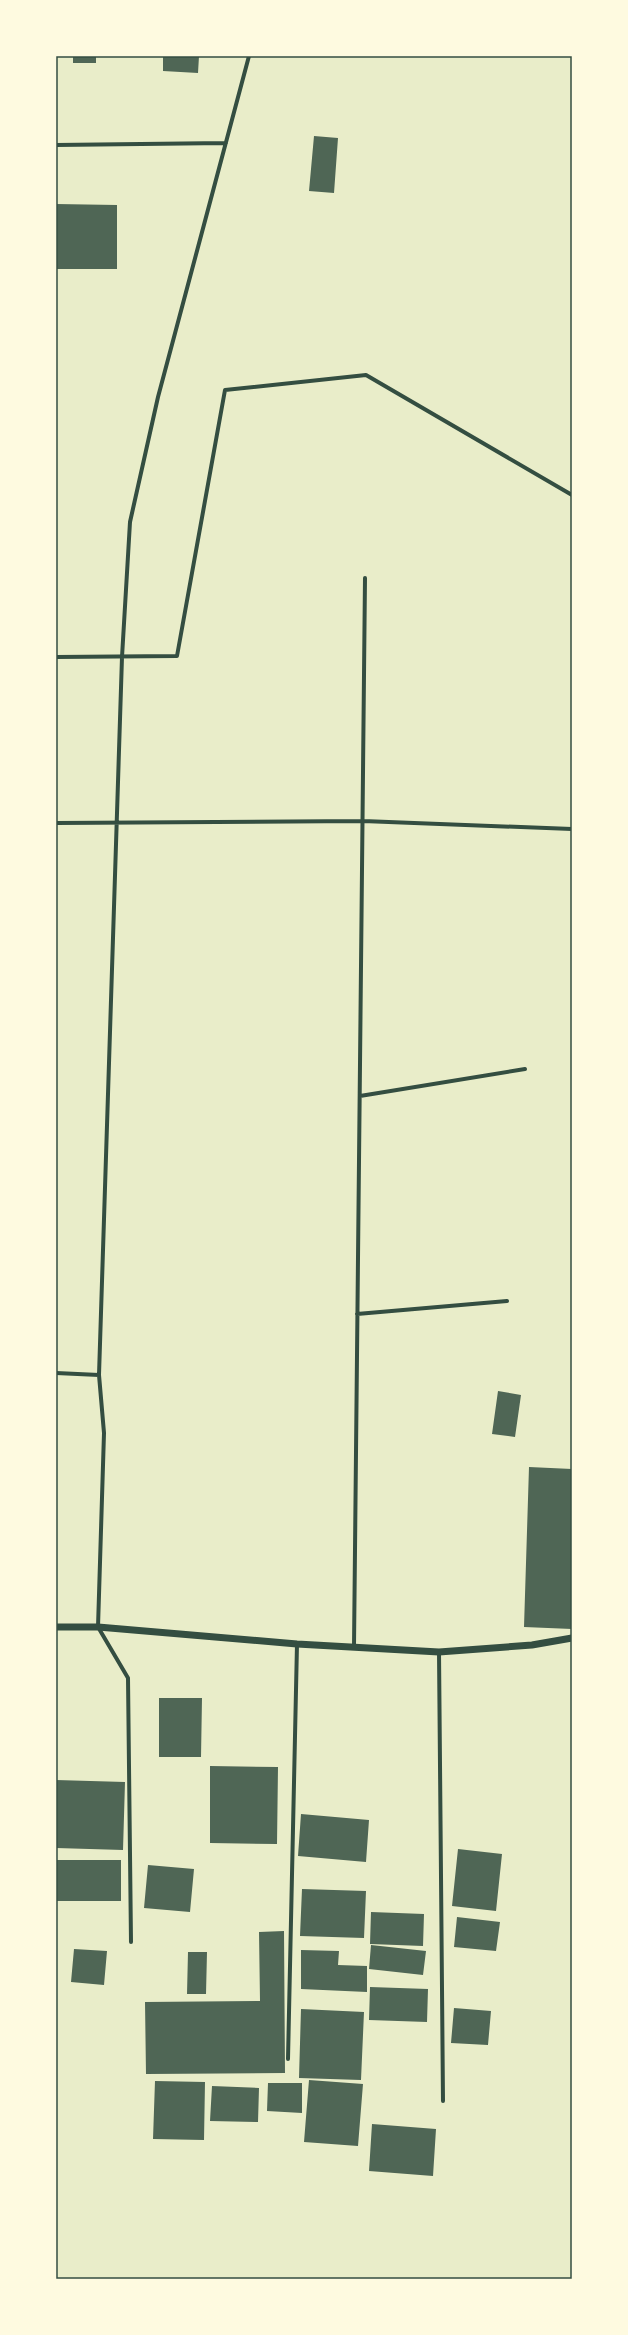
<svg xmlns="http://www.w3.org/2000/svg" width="628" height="2335" font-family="Spectral,serif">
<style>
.building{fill:#4f6655}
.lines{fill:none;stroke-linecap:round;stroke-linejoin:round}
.minor{stroke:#344e41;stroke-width:4}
.tertiary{stroke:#344e41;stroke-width:7}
.neatline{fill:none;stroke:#344e41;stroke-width:1.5}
</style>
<rect width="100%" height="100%" fill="#e9edc9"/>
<path class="building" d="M 73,56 L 96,56 L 96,63 L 73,63 Z
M 163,56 L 199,56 L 198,73 L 163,71 Z
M 314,136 L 338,138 L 334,193 L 309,191 Z
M 56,204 L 117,205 L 117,269 L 56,269 Z
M 498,1391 L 521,1395 L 515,1437 L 492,1434 Z
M 529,1467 L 572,1469 L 572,1629 L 524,1627 Z
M 159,1698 L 202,1698 L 201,1757 L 159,1757 Z
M 210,1766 L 278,1767 L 277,1844 L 210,1843 Z
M 56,1780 L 125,1782 L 123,1850 L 56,1848 Z
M 301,1814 L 369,1820 L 366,1862 L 298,1856 Z
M 458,1849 L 502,1854 L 496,1911 L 452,1906 Z
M 56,1860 L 121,1860 L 121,1901 L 56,1901 Z
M 148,1865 L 194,1869 L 190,1912 L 144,1908 Z
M 302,1889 L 366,1891 L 364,1938 L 300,1936 Z
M 371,1912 L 424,1914 L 423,1946 L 370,1944 Z
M 457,1917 L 500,1922 L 496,1951 L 454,1947 Z
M 284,1931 L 285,2073 L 146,2074 L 145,2002 L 260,2001 L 259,1932 Z
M 371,1945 L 426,1951 L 423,1975 L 369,1969 Z
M 74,1949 L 107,1951 L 104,1985 L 71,1982 Z
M 301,1950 L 339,1951 L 338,1965 L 367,1966 L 367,1992 L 301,1989 Z
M 188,1952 L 207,1952 L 206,1994 L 187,1994 Z
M 370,1987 L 428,1989 L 427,2022 L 369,2020 Z
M 454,2008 L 491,2011 L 488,2045 L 451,2043 Z
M 301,2009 L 364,2012 L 361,2080 L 299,2078 Z
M 309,2080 L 363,2084 L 358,2146 L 304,2142 Z
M 155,2081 L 205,2082 L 204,2140 L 153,2139 Z
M 268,2083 L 302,2083 L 302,2113 L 267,2111 Z
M 212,2086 L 259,2088 L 258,2122 L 210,2121 Z
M 372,2124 L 436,2129 L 433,2176 L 369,2171 Z"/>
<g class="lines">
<path class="minor" d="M 56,145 L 226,143
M 56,657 L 177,656 L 225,390 L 366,375 L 572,495
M 56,823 L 363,821 L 572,829
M 360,1096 L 525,1069
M 357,1314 L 507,1301
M 56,1373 L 99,1375
M 354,1647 L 365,578
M 439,1652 L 443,2101
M 131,1942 L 128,1678 L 98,1627 L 104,1433 L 99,1375 L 122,657 L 130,522 L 158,397 L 249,56
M 288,2059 L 297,1644"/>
<path class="tertiary" d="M 56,1627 L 98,1627 L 297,1644 L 439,1652 L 532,1645 L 572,1638"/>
</g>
<rect width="628" height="2335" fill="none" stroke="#fefae0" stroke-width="114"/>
<rect x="57" y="57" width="514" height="2221" class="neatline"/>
</svg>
